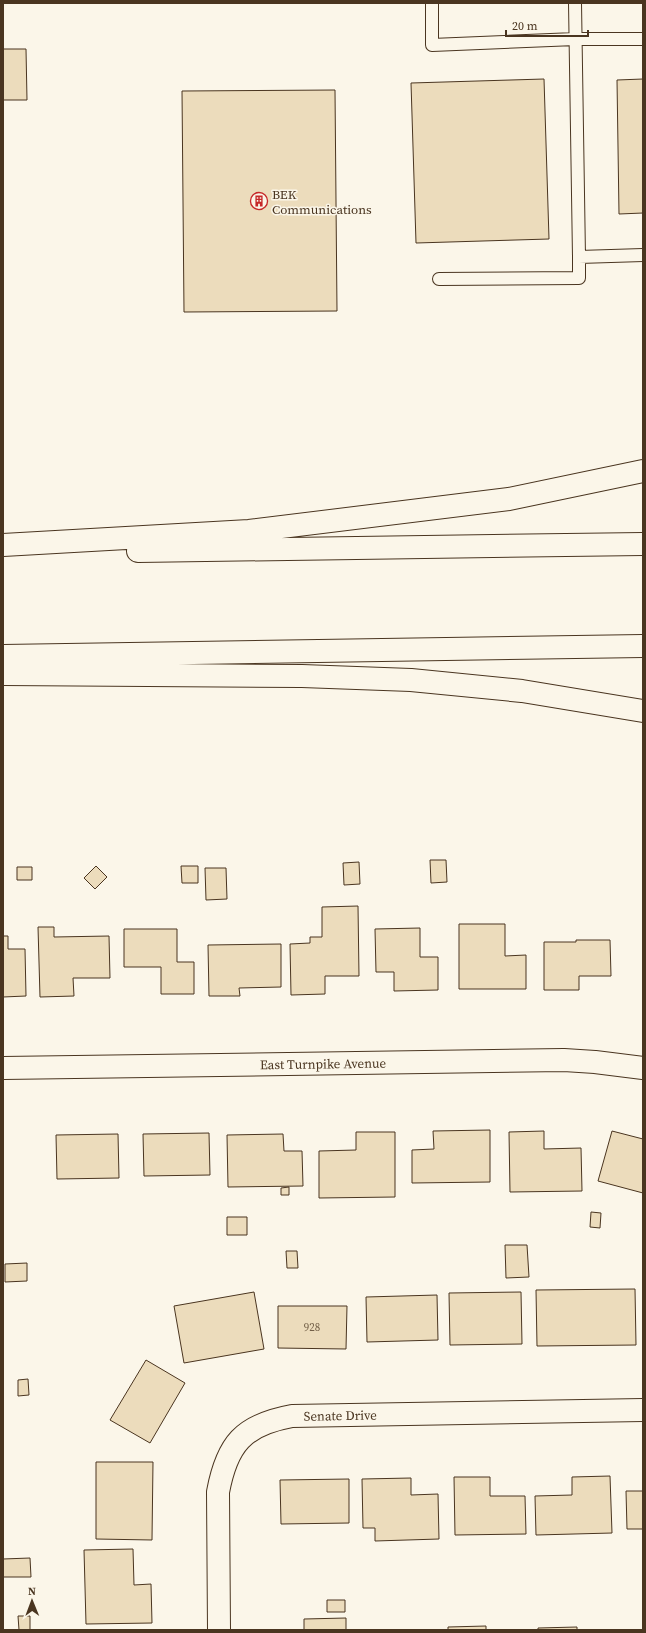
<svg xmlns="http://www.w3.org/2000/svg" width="646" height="1633" font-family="'Source Serif 4',serif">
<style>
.building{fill:#ecdcbc;stroke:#4a3520}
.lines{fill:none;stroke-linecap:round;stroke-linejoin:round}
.service-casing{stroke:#4a3520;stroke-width:14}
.minor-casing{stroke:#4a3520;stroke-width:24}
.tertiary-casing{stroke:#4a3520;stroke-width:24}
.motorway-casing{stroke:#4a3520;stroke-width:24}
.service{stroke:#fbf6e9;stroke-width:12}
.minor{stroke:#fbf6e9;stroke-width:22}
.tertiary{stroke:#fbf6e9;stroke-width:22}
.motorway{stroke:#fbf6e9;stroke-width:22}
.labels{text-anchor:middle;stroke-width:3;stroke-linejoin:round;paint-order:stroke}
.number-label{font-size:11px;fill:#725f47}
.poi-label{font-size:13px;fill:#4a3520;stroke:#fbf6e9;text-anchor:start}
.street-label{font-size:13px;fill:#4a3520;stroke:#fbf6e9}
</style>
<rect width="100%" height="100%" fill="#fbf6e9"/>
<path class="building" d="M 3,49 L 26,49 L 27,100 L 3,100 Z
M 544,79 L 549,239 L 416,243 L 411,83 Z
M 643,79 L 643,213 L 619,214 L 617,80 Z
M 335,90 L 337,311 L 184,312 L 182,91 Z
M 430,860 L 446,860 L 447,882 L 431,883 Z
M 359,862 L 360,884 L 344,885 L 343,863 Z
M 96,866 L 107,877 L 95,889 L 84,878 Z
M 181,866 L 198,866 L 198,883 L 182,883 Z
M 17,867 L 32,867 L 32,880 L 17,880 Z
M 205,868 L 226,868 L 227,899 L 206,900 Z
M 358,906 L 359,976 L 325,976 L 325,994 L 291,995 L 290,944 L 310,943 L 310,937 L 322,937 L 322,907 Z
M 459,924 L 505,924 L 505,956 L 526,955 L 526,989 L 459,989 Z
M 38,927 L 54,927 L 54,937 L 109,936 L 110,978 L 73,978 L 74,996 L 40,997 Z
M 420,928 L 420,957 L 438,957 L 438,990 L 394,991 L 394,972 L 376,972 L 375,929 Z
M 124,929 L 177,929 L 177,962 L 194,962 L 194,994 L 161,994 L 161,967 L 124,967 Z
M 3,936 L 8,936 L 8,949 L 25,949 L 26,996 L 3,997 Z
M 576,940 L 610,940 L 611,976 L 579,976 L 579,990 L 544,990 L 544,942 L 576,942 Z
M 281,944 L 281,987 L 239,988 L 240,996 L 209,996 L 208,945 Z
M 490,1130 L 490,1182 L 412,1183 L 412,1150 L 434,1149 L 433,1131 Z
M 544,1131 L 544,1149 L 581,1148 L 582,1191 L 510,1192 L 509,1132 Z
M 612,1131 L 643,1139 L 643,1193 L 598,1181 Z
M 356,1132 L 395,1132 L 395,1197 L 319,1198 L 319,1151 L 356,1150 Z
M 209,1133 L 210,1175 L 144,1176 L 143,1134 Z
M 118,1134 L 119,1178 L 57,1179 L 56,1135 Z
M 283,1134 L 284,1151 L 302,1151 L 303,1186 L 228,1187 L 227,1135 Z
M 289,1187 L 289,1195 L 281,1195 L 281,1188 Z
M 591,1212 L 601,1213 L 600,1228 L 590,1227 Z
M 227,1217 L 247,1217 L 247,1235 L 227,1235 Z
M 505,1245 L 527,1245 L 529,1277 L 506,1278 Z
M 286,1251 L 297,1251 L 298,1268 L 287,1268 Z
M 27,1263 L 27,1281 L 5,1282 L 5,1264 Z
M 635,1289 L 636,1345 L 537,1346 L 536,1290 Z
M 254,1292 L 264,1349 L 184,1363 L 174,1306 Z
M 521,1292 L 522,1344 L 450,1345 L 449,1293 Z
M 437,1295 L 438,1340 L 367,1342 L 366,1297 Z
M 278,1306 L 347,1306 L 346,1349 L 278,1348 Z
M 146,1360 L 185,1383 L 150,1443 L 110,1420 Z
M 28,1379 L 29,1395 L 18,1396 L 18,1380 Z
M 96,1462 L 153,1462 L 152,1540 L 96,1539 Z
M 610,1476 L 612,1533 L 536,1535 L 535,1496 L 572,1495 L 572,1477 Z
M 454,1477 L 490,1477 L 490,1496 L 525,1496 L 526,1534 L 455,1535 Z
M 411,1478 L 411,1495 L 438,1494 L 439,1539 L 375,1541 L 375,1528 L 363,1528 L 362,1479 Z
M 349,1479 L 349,1523 L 281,1524 L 280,1480 Z
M 626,1491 L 643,1491 L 643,1529 L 627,1529 Z
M 133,1549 L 134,1585 L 151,1584 L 152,1623 L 86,1624 L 84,1550 Z
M 30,1558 L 31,1577 L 3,1577 L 3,1559 Z
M 327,1600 L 345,1600 L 345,1612 L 327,1612 Z
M 18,1616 L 30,1616 L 30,1630 L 19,1630 Z
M 346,1618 L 346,1630 L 304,1630 L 304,1619 Z
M 486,1626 L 486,1630 L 448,1630 L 448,1627 Z
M 577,1627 L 577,1630 L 538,1630 L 538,1628 Z"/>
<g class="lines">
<g class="service-casing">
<path id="service" d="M 432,3 L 432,45 L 575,39 L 643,39
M 575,3 L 579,257 L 643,255
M 439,279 L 579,278 L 579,257"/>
</g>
<g class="minor-casing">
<g id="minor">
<path id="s1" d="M 219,1630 L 218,1492 C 227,1444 243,1425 292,1416 L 643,1410"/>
</g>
</g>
<g class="tertiary-casing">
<g id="tertiary">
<path id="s2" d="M 3,1068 L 564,1060 L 595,1062 L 643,1068"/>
</g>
</g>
<g class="motorway-casing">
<path id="motorway" d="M 3,545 L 249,531 L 509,499 L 643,471
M 138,551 L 643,544
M 3,656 L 643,646
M 3,674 L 302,676 L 411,680 L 522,691 L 643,711"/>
</g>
<use href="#service" class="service"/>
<use href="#minor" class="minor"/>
<use href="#tertiary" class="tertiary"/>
<use href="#motorway" class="motorway"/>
</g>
<defs>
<g id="building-ring" transform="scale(0.9)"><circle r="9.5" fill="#fbf6e9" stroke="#c62828" stroke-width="1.5"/><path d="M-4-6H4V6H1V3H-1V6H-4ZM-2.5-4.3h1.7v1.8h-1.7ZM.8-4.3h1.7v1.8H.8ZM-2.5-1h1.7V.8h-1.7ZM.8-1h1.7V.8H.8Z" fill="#c62828"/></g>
</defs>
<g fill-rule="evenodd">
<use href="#building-ring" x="259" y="201"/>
</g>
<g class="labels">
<g class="number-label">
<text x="312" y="1331">928</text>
</g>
<g class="poi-label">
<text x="272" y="199">BEK<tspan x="272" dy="15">Communications</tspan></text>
</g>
<g class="street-label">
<text dy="5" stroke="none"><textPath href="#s2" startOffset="320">East Turnpike Avenue</textPath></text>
<text dy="5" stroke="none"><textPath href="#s1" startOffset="302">Senate Drive</textPath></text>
</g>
</g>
<rect width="646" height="1633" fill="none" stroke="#4a3520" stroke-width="8"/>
<g transform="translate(32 1601) rotate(359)" stroke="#fbf6e9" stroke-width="3" paint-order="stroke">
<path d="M0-3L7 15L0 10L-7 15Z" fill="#4a3520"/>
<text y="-6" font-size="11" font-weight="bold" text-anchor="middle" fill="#4a3520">N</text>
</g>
<path d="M506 30v6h82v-6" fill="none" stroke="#4a3520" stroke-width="2"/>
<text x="512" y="30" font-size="12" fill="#4a3520" stroke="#fbf6e9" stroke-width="3" paint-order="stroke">20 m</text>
</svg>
